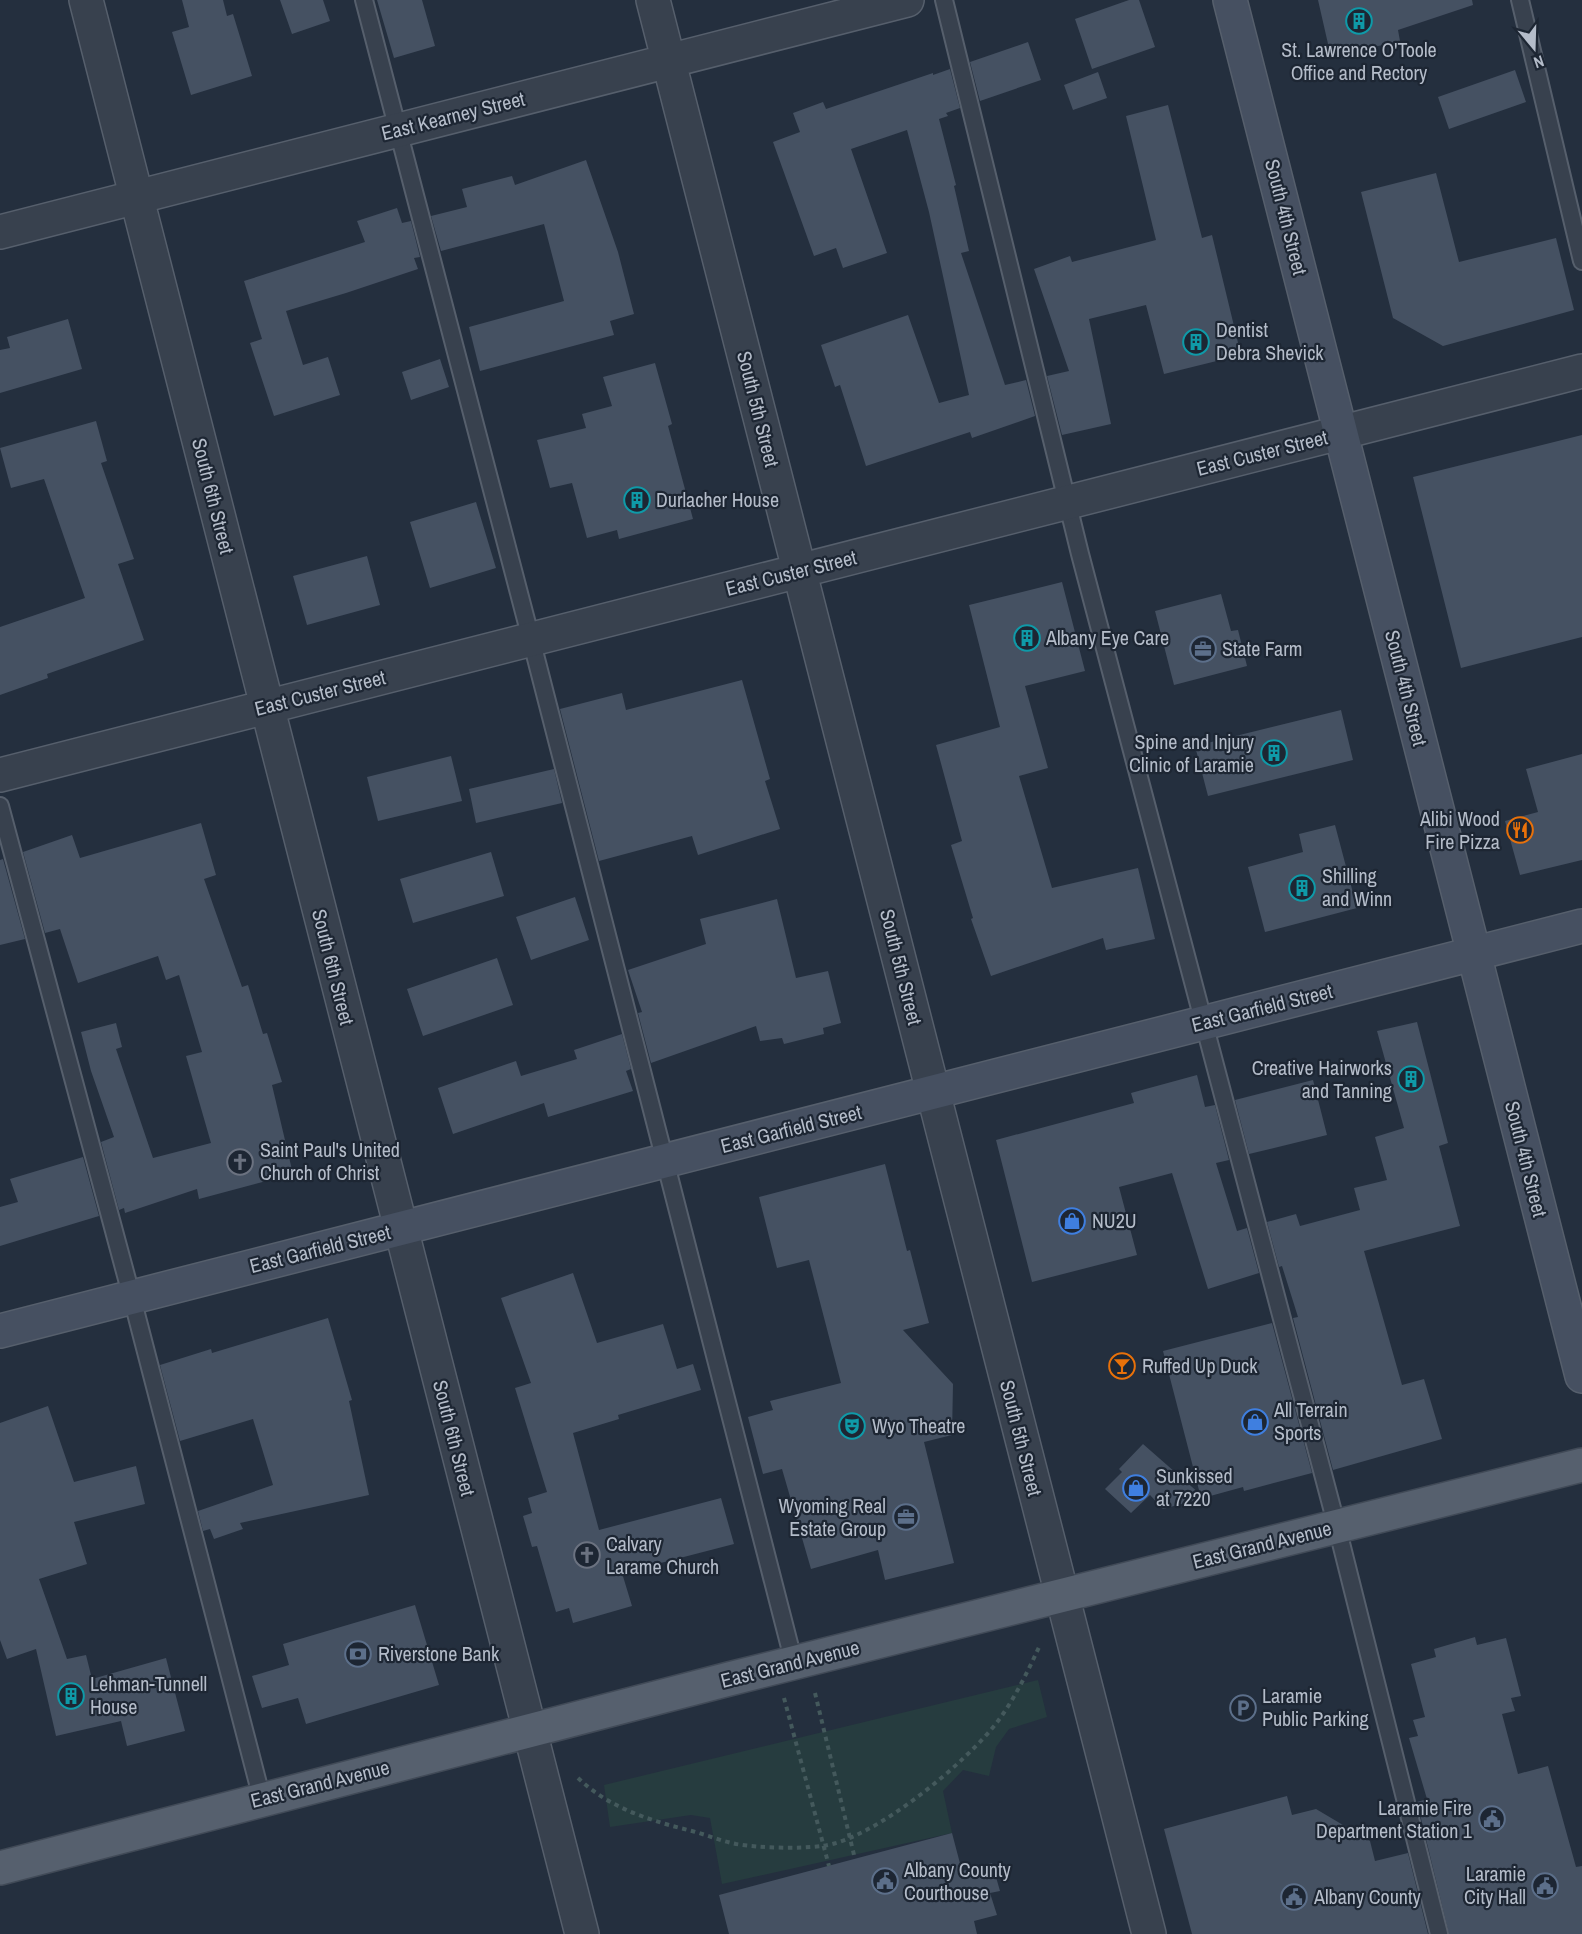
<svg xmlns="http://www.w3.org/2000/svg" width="1582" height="1934" font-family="'Archivo Narrow',sans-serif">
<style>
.green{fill:#263c3f}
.building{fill:#455162}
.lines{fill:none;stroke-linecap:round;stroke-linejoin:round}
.lane-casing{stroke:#565f6c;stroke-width:20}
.street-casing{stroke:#565f6c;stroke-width:36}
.secondary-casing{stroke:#565f6c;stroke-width:36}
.primary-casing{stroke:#414a57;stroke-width:36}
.path{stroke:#44595c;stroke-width:4;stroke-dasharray:4.5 4.5;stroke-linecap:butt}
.lane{stroke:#38414e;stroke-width:16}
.street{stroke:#38414e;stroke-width:33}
.secondary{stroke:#465061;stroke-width:33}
.primary{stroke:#56606e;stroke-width:33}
.labels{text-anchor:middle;stroke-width:4.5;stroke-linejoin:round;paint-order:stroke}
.poi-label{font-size:20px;fill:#b4bcc9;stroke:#1d2633;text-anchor:start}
.street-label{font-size:20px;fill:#b4bcc9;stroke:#1d2633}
</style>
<rect width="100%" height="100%" fill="#242f3e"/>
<path class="green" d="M 1038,1680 L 1047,1717 L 1009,1729 L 996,1747 L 989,1776 L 963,1770 L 943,1791 L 952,1833 L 722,1884 L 710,1818 L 691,1815 L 610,1827 L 604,1785 Z"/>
<path class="building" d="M 182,0 L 223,0 L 227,16 L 233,14 L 252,76 L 191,95 L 172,32 L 189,27 Z
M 280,0 L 323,0 L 330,21 L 292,34 Z
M 377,0 L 422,0 L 435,46 L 394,58 Z
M 1129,0 L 1139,0 L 1155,47 L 1092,69 L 1075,19 Z
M 1318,0 L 1472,0 L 1473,5 L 1398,30 L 1400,41 L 1331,57 Z
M 1028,42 L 1041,80 L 980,101 L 970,62 Z
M 950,69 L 960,108 L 946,113 L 948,116 L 939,119 L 956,185 L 954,186 L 969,251 L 961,253 L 1005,385 L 1026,380 L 1035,416 L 972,438 L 970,432 L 866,466 L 840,385 L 835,387 L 821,345 L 908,315 L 939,403 L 969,395 L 929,212 L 907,130 L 851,149 L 887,253 L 843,268 L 836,248 L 814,256 L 773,142 L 800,132 L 793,113 L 823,102 L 826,109 L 933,73 L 933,75 Z
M 1515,70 L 1526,102 L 1449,129 L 1438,97 Z
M 1098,72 L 1107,98 L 1073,110 L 1064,85 Z
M 1168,105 L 1202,238 L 1212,235 L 1241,355 L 1164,374 L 1146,305 L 1089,319 L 1111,424 L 1062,435 L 1047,376 L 1069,371 L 1034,269 L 1070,256 L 1072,262 L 1156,240 L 1126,116 Z
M 586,160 L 618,252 L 634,314 L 610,321 L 614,335 L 480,371 L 469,327 L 564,301 L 544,224 L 441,251 L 431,216 L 467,207 L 462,189 L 512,176 L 515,185 Z
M 1436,173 L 1459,262 L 1556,238 L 1574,310 L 1443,346 L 1393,318 L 1361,192 Z
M 397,208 L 402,223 L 411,221 L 420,257 L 414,258 L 418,269 L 346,293 L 286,311 L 303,365 L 328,357 L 340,395 L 274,416 L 250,343 L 262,339 L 244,281 L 365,242 L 357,221 Z
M 68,319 L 82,369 L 0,393 L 0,350 L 10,348 L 7,337 Z
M 440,359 L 449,387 L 411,400 L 402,372 Z
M 655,363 L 672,424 L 668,426 L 693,519 L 619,539 L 617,530 L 587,538 L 572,483 L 550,488 L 537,440 L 586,428 L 582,414 L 612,406 L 603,377 Z
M 96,421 L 107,461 L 101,463 L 134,559 L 118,564 L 144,640 L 47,674 L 48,678 L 0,695 L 0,627 L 85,598 L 44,479 L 11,488 L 0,448 Z
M 1582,435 L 1582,637 L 1461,668 L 1413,477 Z
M 476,502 L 496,568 L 430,588 L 410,522 Z
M 367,556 L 380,605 L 307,625 L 293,576 Z
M 1062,582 L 1085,671 L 1025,686 L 1048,768 L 1019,776 L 1052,888 L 1138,868 L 1155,939 L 1106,950 L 1103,938 L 991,976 L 971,919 L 973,918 L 951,845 L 962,841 L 936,745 L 1000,727 L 969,605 Z
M 1221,594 L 1231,631 L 1238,630 L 1247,666 L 1174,685 L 1155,611 Z
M 742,680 L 770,779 L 765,781 L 780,829 L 698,855 L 692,836 L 599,861 L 560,709 L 622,693 L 626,710 Z
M 1341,710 L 1353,760 L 1208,796 L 1195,746 Z
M 1582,754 L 1582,860 L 1520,875 L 1505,821 L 1538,812 L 1526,769 Z
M 451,756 L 462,801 L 378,821 L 367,777 Z
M 554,769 L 562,803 L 476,823 L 469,789 Z
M 201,823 L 216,875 L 204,879 L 242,987 L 248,985 L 263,1034 L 267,1033 L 282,1082 L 272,1085 L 293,1174 L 199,1199 L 197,1189 L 125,1213 L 124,1208 L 119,1210 L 101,1142 L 114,1137 L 91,1071 L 81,1032 L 116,1023 L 122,1047 L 116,1049 L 153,1158 L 211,1143 L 186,1056 L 202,1052 L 179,975 L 166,980 L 158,956 L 78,983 L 60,929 L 45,933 L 23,852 L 72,835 L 80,858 Z
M 1335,825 L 1357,908 L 1265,932 L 1248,867 L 1303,852 L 1299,834 Z
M 491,852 L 504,896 L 413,923 L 400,879 Z
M 3,859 L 25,939 L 0,945 L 0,860 Z
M 575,897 L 589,940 L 531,960 L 516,917 Z
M 777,899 L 796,978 L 828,971 L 841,1023 L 823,1028 L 824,1034 L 784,1044 L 782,1038 L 760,1041 L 756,1026 L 651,1063 L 638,1013 L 642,1012 L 628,970 L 706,944 L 700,919 Z
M 497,958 L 513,1005 L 423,1036 L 407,989 Z
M 1417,1022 L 1448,1143 L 1439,1146 L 1460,1226 L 1364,1251 L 1402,1385 L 1424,1379 L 1442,1439 L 1333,1470 L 1293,1318 L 1298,1317 L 1282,1266 L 1279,1267 L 1267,1222 L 1296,1214 L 1300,1226 L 1360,1210 L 1354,1188 L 1387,1180 L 1375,1137 L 1404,1128 L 1377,1031 Z
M 622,1034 L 631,1069 L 626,1071 L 633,1091 L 548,1117 L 544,1103 L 453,1134 L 438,1088 L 516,1061 L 521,1076 L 577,1059 L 574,1050 Z
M 1197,1075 L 1205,1107 L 1215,1105 L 1229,1160 L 1216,1163 L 1237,1231 L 1247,1228 L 1259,1273 L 1208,1289 L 1172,1173 L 1119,1187 L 1137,1255 L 1032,1282 L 996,1140 L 1134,1103 L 1131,1093 Z
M 1313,1080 L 1327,1135 L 1249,1154 L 1235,1100 Z
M 83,1157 L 99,1216 L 0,1246 L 0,1207 L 18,1202 L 10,1179 Z
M 885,1164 L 907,1251 L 910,1250 L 929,1323 L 903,1330 L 953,1384 L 952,1435 L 924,1442 L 954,1563 L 885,1580 L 878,1550 L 811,1569 L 782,1469 L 763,1474 L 748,1417 L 773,1410 L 770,1401 L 841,1383 L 809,1260 L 777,1268 L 759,1197 Z
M 573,1273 L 597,1343 L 663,1324 L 677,1369 L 693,1364 L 701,1390 L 618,1415 L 619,1419 L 573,1433 L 599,1530 L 721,1498 L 734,1544 L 622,1573 L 632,1606 L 573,1623 L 569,1608 L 556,1612 L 537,1546 L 532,1547 L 523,1516 L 532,1513 L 528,1498 L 547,1492 L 515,1388 L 531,1383 L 501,1298 Z
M 328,1318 L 352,1400 L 349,1401 L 369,1495 L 240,1523 L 243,1529 L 214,1539 L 210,1529 L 203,1531 L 198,1511 L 273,1485 L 253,1419 L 180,1441 L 160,1365 L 211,1349 L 212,1353 Z
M 1272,1323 L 1312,1473 L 1244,1491 L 1243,1487 L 1163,1509 L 1150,1495 L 1131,1513 L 1105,1489 L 1122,1472 L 1119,1469 L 1143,1444 L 1200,1494 L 1163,1351 Z
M 48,1406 L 74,1482 L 136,1466 L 145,1504 L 74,1522 L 87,1564 L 39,1579 L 67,1659 L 86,1655 L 92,1679 L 166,1658 L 185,1731 L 127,1746 L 121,1721 L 56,1736 L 36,1649 L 7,1659 L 0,1640 L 0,1423 Z
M 415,1605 L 439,1685 L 306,1724 L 298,1698 L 262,1708 L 252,1676 L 289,1665 L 283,1644 Z
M 1475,1637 L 1477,1645 L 1506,1638 L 1521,1696 L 1511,1698 L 1515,1711 L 1502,1714 L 1518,1774 L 1548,1766 L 1576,1867 L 1582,1866 L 1582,1934 L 1449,1934 L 1417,1802 L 1427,1799 L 1409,1738 L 1418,1736 L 1413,1720 L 1425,1717 L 1411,1664 L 1436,1657 L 1434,1649 Z
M 1287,1796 L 1292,1815 L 1316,1809 L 1370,1841 L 1375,1861 L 1408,1853 L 1428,1934 L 1192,1934 L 1164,1829 Z
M 952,1833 L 962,1871 L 992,1863 L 1000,1891 L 990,1893 L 997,1915 L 974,1921 L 977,1934 L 729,1934 L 719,1895 Z"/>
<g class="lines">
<g class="lane-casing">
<path id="lane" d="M 364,0 L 531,639 L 794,1663
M 944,0 L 1080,554 L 1337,1527 L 1439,1934
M 1520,0 L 1582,261
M 0,806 L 132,1298 L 262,1799"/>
</g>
<g class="street-casing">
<path id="street" d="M 86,0 L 582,1934
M 653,0 L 1149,1934
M 0,232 L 907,0
M 0,775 L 1582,371"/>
</g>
<g class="secondary-casing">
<path id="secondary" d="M 1230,0 L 1582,1376
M 0,1331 L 1582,926"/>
</g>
<g class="primary-casing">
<path id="primary" d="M 0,1868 L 729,1679 L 1582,1465"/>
</g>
<path class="path" d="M 815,1693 L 855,1859
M 784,1698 L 829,1866
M 578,1778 C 609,1808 651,1821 692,1831 C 707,1835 721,1841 736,1844 C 759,1848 799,1849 822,1846 C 874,1840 967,1762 998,1721 C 1015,1698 1028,1671 1040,1645"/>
<use href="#lane" class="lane"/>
<use href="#street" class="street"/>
<use href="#secondary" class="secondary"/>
<use href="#primary" class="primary"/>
</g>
<defs>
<g id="building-ring" transform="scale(1.35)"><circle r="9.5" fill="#1d2633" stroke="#0f9aa8" stroke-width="1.5"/><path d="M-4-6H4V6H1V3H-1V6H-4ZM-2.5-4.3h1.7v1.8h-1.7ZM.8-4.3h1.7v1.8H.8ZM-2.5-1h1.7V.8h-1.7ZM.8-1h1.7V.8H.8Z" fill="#0f9aa8"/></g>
<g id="office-ring" transform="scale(1.35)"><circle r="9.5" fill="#1d2633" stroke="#5c6f8a" stroke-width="1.5"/><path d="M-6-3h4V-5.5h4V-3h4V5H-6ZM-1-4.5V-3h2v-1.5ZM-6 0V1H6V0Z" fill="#5c6f8a"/></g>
<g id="restaurant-ring" transform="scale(1.35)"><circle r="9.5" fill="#1d2633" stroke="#e8710a" stroke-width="1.5"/><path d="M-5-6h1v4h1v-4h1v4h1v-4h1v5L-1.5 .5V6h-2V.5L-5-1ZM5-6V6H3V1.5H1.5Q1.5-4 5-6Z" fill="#e8710a"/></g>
<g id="church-ring" transform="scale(1.35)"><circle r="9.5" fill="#1d2633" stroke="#6b7280" stroke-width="1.5"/><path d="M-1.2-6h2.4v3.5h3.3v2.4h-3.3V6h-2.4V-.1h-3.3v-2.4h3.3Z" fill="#6b7280"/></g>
<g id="shop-ring" transform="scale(1.35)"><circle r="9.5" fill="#1d2633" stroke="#3f7fe0" stroke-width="1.5"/><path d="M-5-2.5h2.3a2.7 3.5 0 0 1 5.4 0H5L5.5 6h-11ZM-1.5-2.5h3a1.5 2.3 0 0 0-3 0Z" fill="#3f7fe0"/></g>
<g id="bar-ring" transform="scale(1.35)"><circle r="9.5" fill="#1d2633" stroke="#e8710a" stroke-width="1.5"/><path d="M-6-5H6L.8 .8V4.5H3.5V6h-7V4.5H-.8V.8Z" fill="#e8710a"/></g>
<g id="theatre-ring" transform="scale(1.35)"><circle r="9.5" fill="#1d2633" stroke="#0f9aa8" stroke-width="1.5"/><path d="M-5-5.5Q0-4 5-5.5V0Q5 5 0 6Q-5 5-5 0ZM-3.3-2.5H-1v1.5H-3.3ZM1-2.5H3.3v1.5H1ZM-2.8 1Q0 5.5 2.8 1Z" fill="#0f9aa8"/></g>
<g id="bank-ring" transform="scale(1.35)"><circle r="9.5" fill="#1d2633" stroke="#5c6f8a" stroke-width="1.5"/><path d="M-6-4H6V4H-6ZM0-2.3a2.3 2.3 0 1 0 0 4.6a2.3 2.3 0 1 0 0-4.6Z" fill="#5c6f8a"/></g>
<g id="parking-ring" transform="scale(1.35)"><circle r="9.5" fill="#1d2633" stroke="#5c6f8a" stroke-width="1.5"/><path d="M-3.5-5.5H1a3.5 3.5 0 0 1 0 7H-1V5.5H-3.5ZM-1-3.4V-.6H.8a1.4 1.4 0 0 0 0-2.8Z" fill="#5c6f8a"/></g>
<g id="civic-ring" transform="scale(1.35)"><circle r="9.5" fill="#1d2633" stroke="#5c6f8a" stroke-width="1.5"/><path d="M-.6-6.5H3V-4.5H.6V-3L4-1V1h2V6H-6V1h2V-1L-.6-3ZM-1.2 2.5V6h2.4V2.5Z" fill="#5c6f8a"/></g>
</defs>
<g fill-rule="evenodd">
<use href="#building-ring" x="1359" y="21"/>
<use href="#building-ring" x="1196" y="342"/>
<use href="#building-ring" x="637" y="500"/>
<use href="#building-ring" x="1027" y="638"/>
<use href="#office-ring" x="1203" y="649"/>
<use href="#building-ring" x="1274" y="753"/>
<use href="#restaurant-ring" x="1520" y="830"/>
<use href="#building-ring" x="1302" y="888"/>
<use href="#building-ring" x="1411" y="1079"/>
<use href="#church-ring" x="240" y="1162"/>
<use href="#shop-ring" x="1072" y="1221"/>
<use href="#bar-ring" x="1122" y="1366"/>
<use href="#shop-ring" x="1255" y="1422"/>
<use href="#theatre-ring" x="852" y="1426"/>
<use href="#shop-ring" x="1136" y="1488"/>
<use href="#office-ring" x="906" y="1517"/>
<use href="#church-ring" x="587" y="1555"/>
<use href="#bank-ring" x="358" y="1654"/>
<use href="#building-ring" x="71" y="1696"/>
<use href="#parking-ring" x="1243" y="1708"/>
<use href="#civic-ring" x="1492" y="1819"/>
<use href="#civic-ring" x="885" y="1881"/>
<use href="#civic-ring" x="1545" y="1886"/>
<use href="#civic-ring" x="1294" y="1897"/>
</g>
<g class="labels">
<g class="poi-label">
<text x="1359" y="57" text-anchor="middle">St. Lawrence O'Toole<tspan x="1359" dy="23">Office and Rectory</tspan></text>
<text x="1216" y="337">Dentist<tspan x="1216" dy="23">Debra Shevick</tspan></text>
<text x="656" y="507">Durlacher House</text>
<text x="1046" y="645">Albany Eye Care</text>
<text x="1222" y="656">State Farm</text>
<text x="1254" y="749" text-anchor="end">Spine and Injury<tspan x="1254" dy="23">Clinic of Laramie</tspan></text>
<text x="1500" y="826" text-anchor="end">Alibi Wood<tspan x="1500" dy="23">Fire Pizza</tspan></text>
<text x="1322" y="883">Shilling<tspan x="1322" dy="23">and Winn</tspan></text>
<text x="1392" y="1075" text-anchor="end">Creative Hairworks<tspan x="1392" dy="23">and Tanning</tspan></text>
<text x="260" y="1157">Saint Paul's United<tspan x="260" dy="23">Church of Christ</tspan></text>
<text x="1092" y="1228">NU2U</text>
<text x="1142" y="1373">Ruffed Up Duck</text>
<text x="1274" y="1417">All Terrain<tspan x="1274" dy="23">Sports</tspan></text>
<text x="872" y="1433">Wyo Theatre</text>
<text x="1156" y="1483">Sunkissed<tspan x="1156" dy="23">at 7220</tspan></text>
<text x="886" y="1513" text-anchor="end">Wyoming Real<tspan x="886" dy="23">Estate Group</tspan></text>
<text x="606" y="1551">Calvary<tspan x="606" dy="23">Larame Church</tspan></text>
<text x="378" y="1661">Riverstone Bank</text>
<text x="90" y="1691">Lehman-Tunnell<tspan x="90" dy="23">House</tspan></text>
<text x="1262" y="1703">Laramie<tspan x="1262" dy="23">Public Parking</tspan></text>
<text x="1472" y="1815" text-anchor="end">Laramie Fire<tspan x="1472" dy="23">Department Station 1</tspan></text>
<text x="904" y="1877">Albany County<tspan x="904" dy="23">Courthouse</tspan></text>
<text x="1526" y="1881" text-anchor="end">Laramie<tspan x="1526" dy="23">City Hall</tspan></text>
<text x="1314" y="1904">Albany County</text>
</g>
<g class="street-label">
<text transform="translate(453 116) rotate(-14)" y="7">East Kearney Street</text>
<text transform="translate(1286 217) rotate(76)" y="7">South 4th Street</text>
<text transform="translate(758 409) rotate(76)" y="7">South 5th Street</text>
<text transform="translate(1262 453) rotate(-14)" y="7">East Custer Street</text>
<text transform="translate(213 496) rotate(76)" y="7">South 6th Street</text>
<text transform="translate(791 573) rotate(-14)" y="7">East Custer Street</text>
<text transform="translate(1406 688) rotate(76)" y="7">South 4th Street</text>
<text transform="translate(320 693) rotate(-14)" y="7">East Custer Street</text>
<text transform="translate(333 967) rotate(76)" y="7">South 6th Street</text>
<text transform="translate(901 967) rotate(76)" y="7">South 5th Street</text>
<text transform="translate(1262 1008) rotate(-14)" y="7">East Garfield Street</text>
<text transform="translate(791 1129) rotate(-14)" y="7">East Garfield Street</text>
<text transform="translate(1526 1159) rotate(76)" y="7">South 4th Street</text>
<text transform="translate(320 1249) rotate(-14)" y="7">East Garfield Street</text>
<text transform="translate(454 1438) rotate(76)" y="7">South 6th Street</text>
<text transform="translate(1021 1438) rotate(76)" y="7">South 5th Street</text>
<text transform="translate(1262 1545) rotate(-14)" y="7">East Grand Avenue</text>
<text transform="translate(790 1664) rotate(-14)" y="7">East Grand Avenue</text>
<text transform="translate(320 1784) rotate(-14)" y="7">East Grand Avenue</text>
</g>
</g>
<g transform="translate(1534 48) rotate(161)" stroke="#1d2633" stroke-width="4.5" paint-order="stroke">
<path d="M0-4.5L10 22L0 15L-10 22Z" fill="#b4bcc9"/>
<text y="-9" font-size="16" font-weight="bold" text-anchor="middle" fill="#b4bcc9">N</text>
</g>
</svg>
